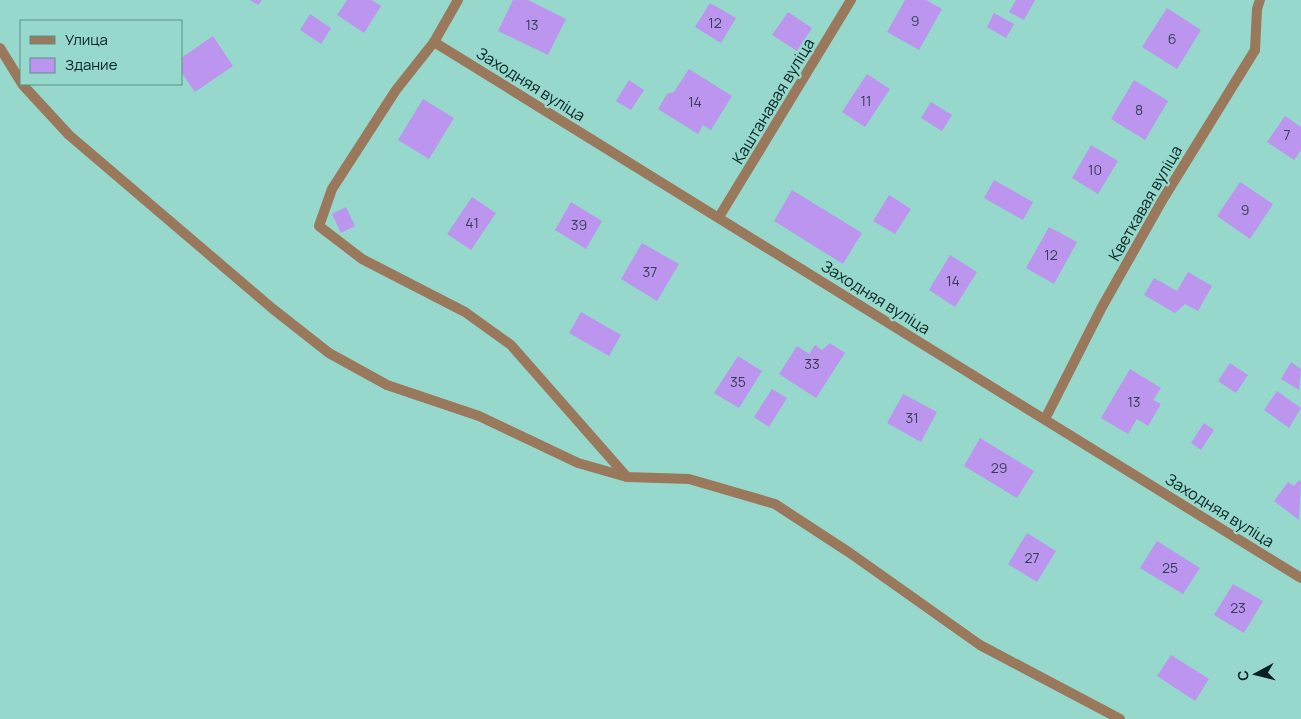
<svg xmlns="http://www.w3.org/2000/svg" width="1301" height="719" font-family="Manrope,sans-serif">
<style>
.building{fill:#bb95ee}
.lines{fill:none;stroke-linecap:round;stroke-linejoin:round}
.lane{stroke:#99785b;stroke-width:10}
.street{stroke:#99785b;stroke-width:10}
.labels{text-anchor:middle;stroke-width:4.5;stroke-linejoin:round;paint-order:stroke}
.number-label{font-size:14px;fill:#333f52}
.street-label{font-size:16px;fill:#06221e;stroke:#97d8cd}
</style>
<rect width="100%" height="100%" fill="#97d8cd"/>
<path class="building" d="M 250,0 L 262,0 L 258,5 Z
M 347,0 L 372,0 L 381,6 L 364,33 L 337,15 Z
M 513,0 L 528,0 L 566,19 L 548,55 L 498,31 Z
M 905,0 L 926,0 L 942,9 L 919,50 L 887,32 Z
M 1016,0 L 1035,0 L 1024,20 L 1009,12 Z
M 710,3 L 736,18 L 721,43 L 695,27 Z
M 1167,8 L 1201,30 L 1177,69 L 1142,47 Z
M 788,12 L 812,28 L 797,51 L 772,35 Z
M 994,13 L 1014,24 L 1006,38 L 987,27 Z
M 310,14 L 331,28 L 321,44 L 300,30 Z
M 213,36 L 233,66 L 195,92 L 181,72 L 181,58 Z
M 689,69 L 732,96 L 711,130 L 703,125 L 698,134 L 658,109 L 667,94 L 674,92 Z
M 867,74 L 890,89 L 865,127 L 842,112 Z
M 629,80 L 644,90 L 631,110 L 616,101 Z
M 1134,80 L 1168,101 L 1145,140 L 1111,119 Z
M 423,99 L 454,118 L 429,159 L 398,140 Z
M 931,102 L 952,115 L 942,131 L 921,118 Z
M 1285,116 L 1301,127 L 1301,150 L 1294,160 L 1267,142 Z
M 1091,145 L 1118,161 L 1098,194 L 1072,178 Z
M 994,180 L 1033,202 L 1023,220 L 984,198 Z
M 1240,182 L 1273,204 L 1250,239 L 1217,216 Z
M 792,190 L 862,233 L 843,264 L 774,221 Z
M 889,195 L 911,209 L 895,234 L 873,221 Z
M 472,197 L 496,213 L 471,250 L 447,234 Z
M 571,202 L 602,221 L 586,249 L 555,230 Z
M 346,207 L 355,226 L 341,233 L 332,214 Z
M 1049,227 L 1077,242 L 1054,284 L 1026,268 Z
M 642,243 L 679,264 L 657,301 L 621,279 Z
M 950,255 L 977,272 L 955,307 L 929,290 Z
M 1188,272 L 1212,286 L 1198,311 L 1185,304 L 1175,313 L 1144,295 L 1154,278 L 1177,291 Z
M 581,312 L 621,335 L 609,356 L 569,333 Z
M 830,343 L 845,353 L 816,398 L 779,374 L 797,346 L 809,354 L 815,345 L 822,350 Z
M 738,356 L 762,371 L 739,408 L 714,393 Z
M 1291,362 L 1301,369 L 1299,390 L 1281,379 Z
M 1230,363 L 1248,375 L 1236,393 L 1218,381 Z
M 1130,369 L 1161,388 L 1153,400 L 1161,404 L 1148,426 L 1137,419 L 1128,434 L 1101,418 Z
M 772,389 L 787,398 L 769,427 L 754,417 Z
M 1277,391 L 1301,408 L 1289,428 L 1264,410 Z
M 903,394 L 937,412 L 921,442 L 887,423 Z
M 1204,423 L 1214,430 L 1201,450 L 1191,443 Z
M 980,438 L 1034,471 L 1017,498 L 964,466 Z
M 1299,480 L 1301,482 L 1299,520 L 1274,501 L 1288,482 L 1294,486 Z
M 1027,533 L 1056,551 L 1037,582 L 1008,564 Z
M 1157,541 L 1200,568 L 1183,594 L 1140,568 Z
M 1233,584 L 1263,601 L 1244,633 L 1214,615 Z
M 1171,655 L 1209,679 L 1195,701 L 1157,676 Z"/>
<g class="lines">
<path class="lane" d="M 434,42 L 396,90 L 332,189 L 319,226 L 362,259 L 465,312 L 511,345 L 627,477
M 1255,50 L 1257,9 L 1260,0"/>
<path class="street" d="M 458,0 L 434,42 L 1301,578
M 0,48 L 21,82
M 22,84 L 69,135 L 273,309 L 329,353 L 387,385 L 479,416 L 578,463 L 627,477 L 689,479 L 775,504 L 850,553 L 980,645 L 1120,719
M 719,217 L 851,0
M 1045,419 L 1102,307 L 1163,199 L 1255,50"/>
</g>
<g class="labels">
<g class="number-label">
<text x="915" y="26">9</text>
<text x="715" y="28">12</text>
<text x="532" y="30">13</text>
<text x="1172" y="44">6</text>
<text x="866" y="106">11</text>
<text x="695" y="107">14</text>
<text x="1139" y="115">8</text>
<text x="1287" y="140">7</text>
<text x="1095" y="175">10</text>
<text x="1245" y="215">9</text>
<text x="472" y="228">41</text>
<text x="579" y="230">39</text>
<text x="1051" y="260">12</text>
<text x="650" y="277">37</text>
<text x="953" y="286">14</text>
<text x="812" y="369">33</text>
<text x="738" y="387">35</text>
<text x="1134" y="407">13</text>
<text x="912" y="423">31</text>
<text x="999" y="473">29</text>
<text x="1032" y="563">27</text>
<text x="1170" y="573">25</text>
<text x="1238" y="613">23</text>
</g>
<g class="street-label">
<text transform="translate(531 84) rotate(32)" y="6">Заходняя вуліца</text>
<text transform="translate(773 101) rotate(-59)" y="6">Каштанавая вуліца</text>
<text transform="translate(1145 203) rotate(-60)" y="6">Кветкавая вуліца</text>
<text transform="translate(876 297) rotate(32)" y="6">Заходняя вуліца</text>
<text transform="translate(1220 510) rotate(32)" y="6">Заходняя вуліца</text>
</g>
</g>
<rect x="20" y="20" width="162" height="65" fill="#97d8cd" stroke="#5d8f87"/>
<rect x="30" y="36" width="25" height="8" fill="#99785b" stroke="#5d8f87"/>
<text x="65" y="45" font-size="15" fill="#06221e">Улица</text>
<rect x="30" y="58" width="25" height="15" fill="#bb95ee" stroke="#5d8f87"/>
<text x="65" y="70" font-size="15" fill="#06221e">Здание</text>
<g transform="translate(1256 674) rotate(263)" stroke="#97d8cd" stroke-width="4" paint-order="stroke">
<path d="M0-4L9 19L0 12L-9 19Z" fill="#06221e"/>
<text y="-8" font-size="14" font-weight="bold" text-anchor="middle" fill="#06221e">С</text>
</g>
</svg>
